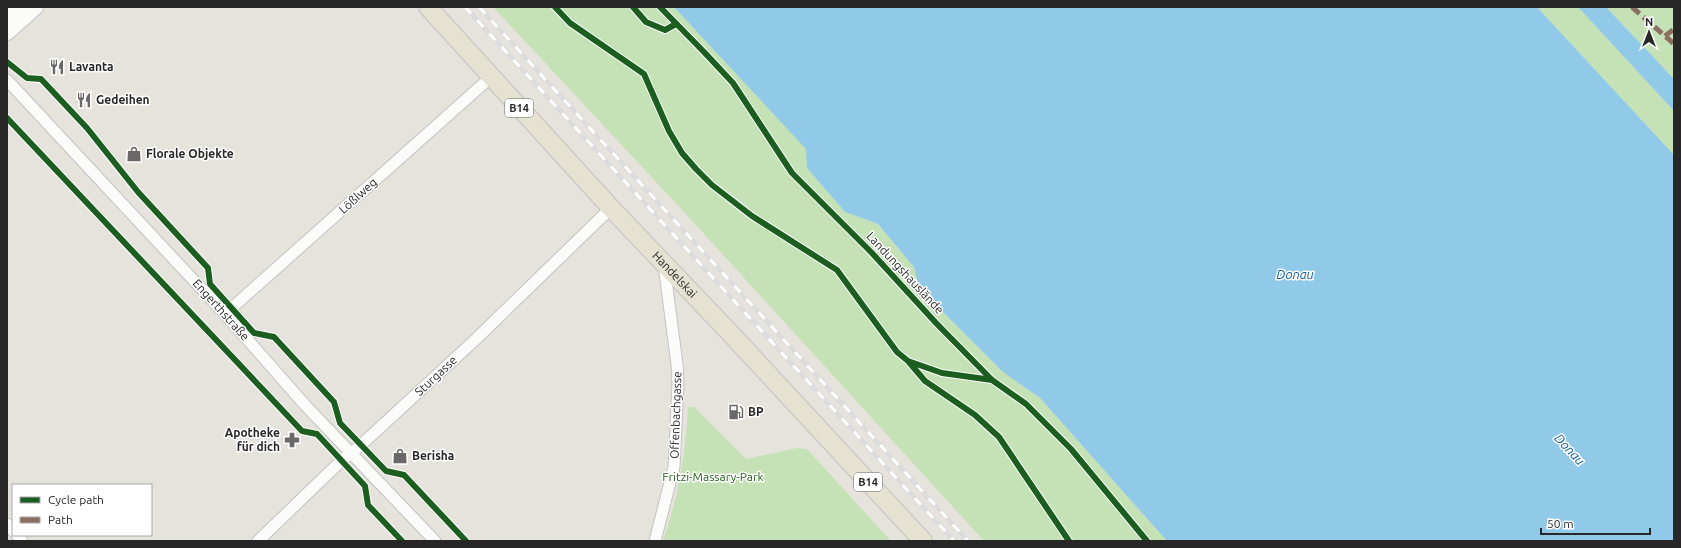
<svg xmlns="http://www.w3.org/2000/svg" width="1681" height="548" font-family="Ubuntu,sans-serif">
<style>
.green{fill:#c4e2b5}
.water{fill:#90cae8}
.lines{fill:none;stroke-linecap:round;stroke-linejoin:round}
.street-casing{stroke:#c3c2c3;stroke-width:13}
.secondary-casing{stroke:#c3c2c3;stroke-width:18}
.primary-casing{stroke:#c3c1c0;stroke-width:20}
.street{stroke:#fbfbfa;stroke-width:11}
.secondary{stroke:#fbfbfa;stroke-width:16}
.primary{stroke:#e6e2d2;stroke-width:18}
.rail-casing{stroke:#dcdbdd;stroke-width:4.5}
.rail{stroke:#fff;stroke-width:3;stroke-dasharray:9;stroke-linecap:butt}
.quiet{stroke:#8d6e63;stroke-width:5;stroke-dasharray:10 5;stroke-linecap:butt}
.cycleway-casing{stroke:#fff;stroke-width:8}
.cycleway{stroke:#1b5e20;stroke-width:6}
.labels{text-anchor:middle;stroke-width:3;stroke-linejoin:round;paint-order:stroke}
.shield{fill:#fff;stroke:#686868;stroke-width:1}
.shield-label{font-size:11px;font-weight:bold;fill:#272727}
.poi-label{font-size:12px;font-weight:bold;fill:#272727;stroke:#fff;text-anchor:start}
.street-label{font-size:12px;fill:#272727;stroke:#fff}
.park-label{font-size:12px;fill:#226219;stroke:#fff}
.water-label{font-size:13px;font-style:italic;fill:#0e5a95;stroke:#fff}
</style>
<rect width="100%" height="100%" fill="#e6e3dd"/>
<path class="green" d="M 493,7 L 674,7 L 807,149 L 807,168 L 845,212 L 878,224 L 914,267 L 920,288 L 1003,372 L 1040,398 L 1167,541 L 984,541 L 684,212 Z
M 1537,7 L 1578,7 L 1674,111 L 1674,155 Z
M 1606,7 L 1674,7 L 1674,79 Z
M 688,407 L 694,407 L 746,459 L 797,448 L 807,449 L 891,541 L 663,541 C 678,497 686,454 688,407 Z"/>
<path class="water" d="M 674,7 L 1537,7 L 1674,155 L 1674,541 L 1167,541 L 1040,398 L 1003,372 L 919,288 L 914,267 L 878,224 L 845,212 L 807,168 L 806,149 Z
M 1578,7 L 1606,7 L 1674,79 L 1674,111 Z"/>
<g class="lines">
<g class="street-casing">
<path id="street" d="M 7,80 L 225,314 L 305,405 L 435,541
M 225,314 L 491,77
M 7,524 L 13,531
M 17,535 L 22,541
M 258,541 L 341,461 L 361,445 L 476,339 L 611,208
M 655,541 L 674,467 L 678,384 L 677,364 L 664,265"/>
</g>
<g class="secondary-casing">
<path id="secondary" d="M 7,13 L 13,7
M 7,32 L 35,7"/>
</g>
<g class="primary-casing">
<g id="primary">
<path id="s1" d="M 428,7 L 611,208 L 731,334 L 923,541"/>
</g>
</g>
<use href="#street" class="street"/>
<use href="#secondary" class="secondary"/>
<use href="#primary" class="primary"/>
<g class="rail-casing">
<path id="rail" d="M 465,7 L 954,541
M 479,7 L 968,541"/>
</g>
<use href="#rail" class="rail"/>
<path class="quiet" d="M 1632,7 L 1674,44
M 1665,36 L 1674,29"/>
<g class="cycleway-casing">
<path id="cycleway" d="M 555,7 L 570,23 L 644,74 L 669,131 L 682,153 L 696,169 L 712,185 L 752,216 L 837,270 L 897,352 L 908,361 L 925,381 L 975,415 L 999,437 L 1069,541
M 633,7 L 646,22 L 665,30 L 676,24
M 660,7 L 705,53 L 733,83 L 792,173 L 871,252 L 936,323 L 992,380 L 1026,404 L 1071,449 L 1147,541
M 7,62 L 27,78 L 41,79 L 87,128 L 138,192 L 208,268 L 210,284 L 254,333 L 274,337 L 334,402 L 340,423 L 386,471 L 404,475 L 466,541
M 7,118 L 302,431 L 317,434 L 365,486 L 368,505 L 402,541
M 908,361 L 942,373 L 992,380"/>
</g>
<use href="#cycleway" class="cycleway"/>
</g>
<defs>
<g id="restaurant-bare" transform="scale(1.2)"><path d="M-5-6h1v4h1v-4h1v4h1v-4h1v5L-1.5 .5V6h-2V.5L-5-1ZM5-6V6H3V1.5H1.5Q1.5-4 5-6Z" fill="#6a6967" stroke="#fff" stroke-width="2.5" paint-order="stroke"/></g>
<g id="shop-bare" transform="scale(1.2)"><path d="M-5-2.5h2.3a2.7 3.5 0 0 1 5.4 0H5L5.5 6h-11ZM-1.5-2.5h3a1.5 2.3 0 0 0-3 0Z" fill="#6a6967" stroke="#fff" stroke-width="2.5" paint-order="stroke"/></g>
<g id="fuel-bare" transform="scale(1.2)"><path d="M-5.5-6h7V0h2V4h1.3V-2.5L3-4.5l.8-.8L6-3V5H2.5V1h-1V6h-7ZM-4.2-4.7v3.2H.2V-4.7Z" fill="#6a6967" stroke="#fff" stroke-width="2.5" paint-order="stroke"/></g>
<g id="pharmacy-bare" transform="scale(1.2)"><path d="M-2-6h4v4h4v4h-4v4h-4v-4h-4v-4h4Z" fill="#6a6967" stroke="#fff" stroke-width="2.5" paint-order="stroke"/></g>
</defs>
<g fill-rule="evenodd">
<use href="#restaurant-bare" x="57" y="67"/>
<use href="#restaurant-bare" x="84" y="100"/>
<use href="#shop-bare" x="134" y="154"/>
<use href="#fuel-bare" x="736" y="412"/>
<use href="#pharmacy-bare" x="292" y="440"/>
<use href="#shop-bare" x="400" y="456"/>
</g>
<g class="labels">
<g class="shield">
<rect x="505" y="99" width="28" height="18" rx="3"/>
<rect x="854" y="473" width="28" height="18" rx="3"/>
</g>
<g class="shield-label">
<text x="519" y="112">B14</text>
<text x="868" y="486">B14</text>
</g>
<g class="poi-label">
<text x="69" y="71">Lavanta</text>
<text x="96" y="104">Gedeihen</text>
<text x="146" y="158">Florale Objekte</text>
<text x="748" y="416">BP</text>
<text x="280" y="437" text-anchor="end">Apotheke<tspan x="280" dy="14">für dich</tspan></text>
<text x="412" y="460">Berisha</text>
</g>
<g class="street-label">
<text transform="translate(358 196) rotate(-42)" y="4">Lößlweg</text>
<text transform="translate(905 273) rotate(47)" y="4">Landungshauslände</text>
<text dy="4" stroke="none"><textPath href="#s1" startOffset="364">Handelskai</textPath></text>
<text transform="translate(221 310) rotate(48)" y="4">Engerthstraße</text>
<text transform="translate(436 376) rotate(-43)" y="4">Sturgasse</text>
<text transform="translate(676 415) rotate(-88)" y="4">Offenbachgasse</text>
</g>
<g class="park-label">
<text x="713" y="481">Fritzi-Massary-Park</text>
</g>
<g class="water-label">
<text x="1295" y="279">Donau</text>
<text transform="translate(1570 449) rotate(47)" y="5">Donau</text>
</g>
</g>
<rect width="1681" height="548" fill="none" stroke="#272727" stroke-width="16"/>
<rect x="12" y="484" width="140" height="52" fill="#ffffff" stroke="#a9a9a9"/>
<rect x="20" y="497" width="20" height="6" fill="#1b5e20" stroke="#a9a9a9"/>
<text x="48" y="504" font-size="12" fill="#272727">Cycle path</text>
<rect x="20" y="517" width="20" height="6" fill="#8d6e63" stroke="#a9a9a9"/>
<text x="48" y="524" font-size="12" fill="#272727">Path</text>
<g transform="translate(1649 32)" stroke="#ffffff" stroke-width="3" paint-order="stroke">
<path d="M0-3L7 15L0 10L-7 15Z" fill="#272727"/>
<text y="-6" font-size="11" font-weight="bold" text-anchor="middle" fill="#272727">N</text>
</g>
<path d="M1541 528v6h109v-6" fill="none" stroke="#272727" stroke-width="2"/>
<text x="1547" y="528" font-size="12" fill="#272727" stroke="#ffffff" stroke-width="3" paint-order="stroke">50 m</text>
</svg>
